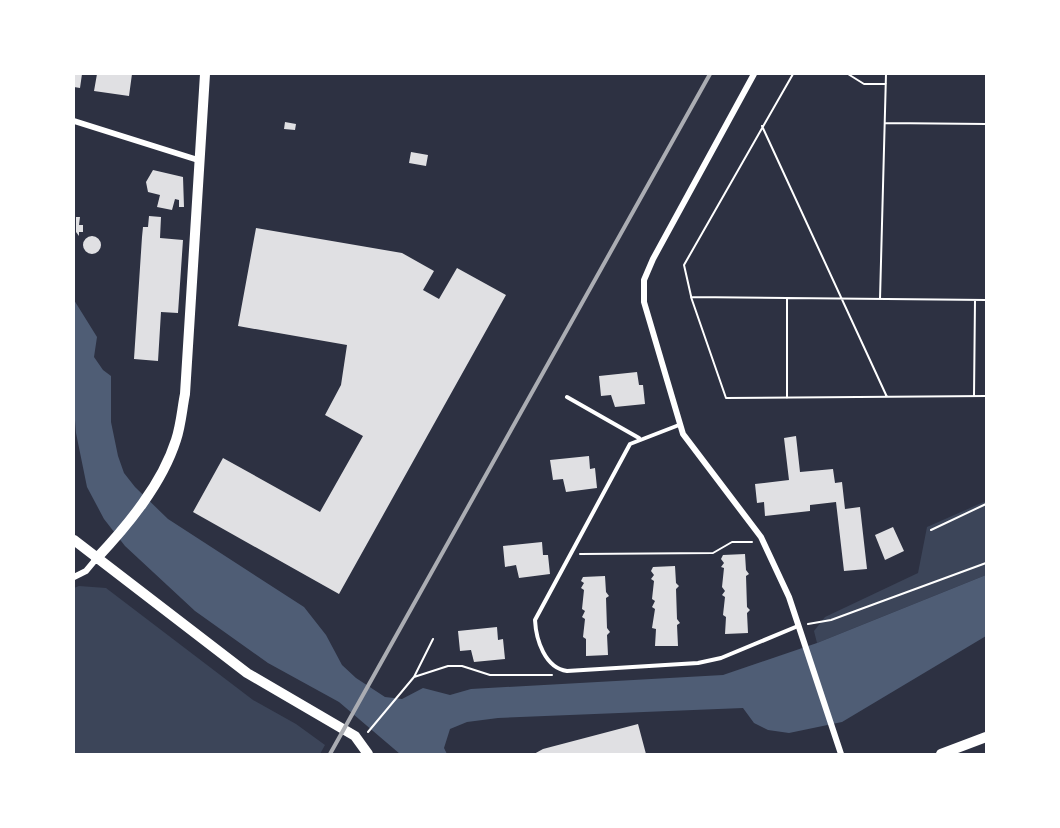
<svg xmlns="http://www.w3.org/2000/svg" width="1060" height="828" font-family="'Varela Round',sans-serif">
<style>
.green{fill:#3c4559}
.water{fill:#4f5d75}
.building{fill:#e0e0e3}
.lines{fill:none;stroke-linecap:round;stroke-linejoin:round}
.path{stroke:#fff;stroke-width:2}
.service{stroke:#fff;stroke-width:4}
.minor{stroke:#fff;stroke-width:6}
.tertiary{stroke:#fff;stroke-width:10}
.rail{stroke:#abadb3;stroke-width:4}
</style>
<rect width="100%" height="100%" fill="#2d3142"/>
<path class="green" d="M 986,501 L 986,575 L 817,643 L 814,631 L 825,617 L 918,573 L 927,527 Z
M 79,586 L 106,588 L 253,700 L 296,724 L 325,745 L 320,754 L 74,754 L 74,588 Z"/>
<path class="water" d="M 74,300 L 97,337 L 94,357 L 103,370 L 111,376 L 111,422 L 118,456 L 124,473 L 135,487 L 168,519 L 304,607 L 326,635 L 342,665 L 356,678 L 385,697 L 402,699 L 423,688 L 450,695 L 471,689 L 723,675 L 817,643 L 986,575 L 986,636 L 842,722 L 789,733 L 768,730 L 754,723 L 743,708 L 498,718 L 467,722 L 450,729 L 444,748 L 447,754 L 400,754 L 339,702 L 268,663 L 195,611 L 125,546 L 104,519 L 87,487 L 76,433 L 74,408 Z"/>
<path class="building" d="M 74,74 L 82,74 L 80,88 L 74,87 Z
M 97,74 L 132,74 L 129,96 L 94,91 Z
M 285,122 L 296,124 L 295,130 L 284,129 Z
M 411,152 L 428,155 L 426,166 L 409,163 Z
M 153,170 L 183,177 L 184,207 L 179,207 L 179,200 L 175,199 L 172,210 L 157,207 L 160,195 L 148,192 L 146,182 Z
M 149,216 L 161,217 L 160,238 L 183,240 L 178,313 L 161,312 L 158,361 L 134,359 L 142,237 L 143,227 L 148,227 Z
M 76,217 L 80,217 L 79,225 L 83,225 L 83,232 L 79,232 L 79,236 L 76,232 Z
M 256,228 L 402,253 L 434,271 L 423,290 L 439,299 L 457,268 L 506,295 L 339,594 L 193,512 L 223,458 L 320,512 L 363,436 L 325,415 L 341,385 L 347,345 L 238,326 Z
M83 245a9 9 0 1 1 18 0a9 9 0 1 1-18 0Z
M 637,372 L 639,385 L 643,385 L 645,404 L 615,407 L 611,395 L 601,396 L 599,376 Z
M 796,436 L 800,472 L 833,469 L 835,483 L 842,482 L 845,509 L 860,507 L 867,569 L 844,571 L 836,502 L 810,505 L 810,511 L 765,516 L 764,502 L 757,503 L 755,484 L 789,480 L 784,438 Z
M 589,456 L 590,469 L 595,468 L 597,488 L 566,492 L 563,479 L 553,480 L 550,460 Z
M 893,527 L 904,551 L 885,560 L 875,535 Z
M 542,542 L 543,555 L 548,555 L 550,574 L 519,578 L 516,565 L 505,567 L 503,546 Z
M 745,554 L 746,570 L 749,574 L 746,576 L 747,607 L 750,610 L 747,613 L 748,633 L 725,634 L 726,617 L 723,615 L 725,597 L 722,595 L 725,591 L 722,587 L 724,568 L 721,567 L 724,563 L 721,559 L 723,555 Z
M 675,566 L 676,583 L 679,586 L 676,589 L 677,619 L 680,623 L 677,625 L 678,646 L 655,646 L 656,629 L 652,628 L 655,609 L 652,607 L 655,601 L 652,599 L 654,581 L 651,579 L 654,575 L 651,571 L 653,567 Z
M 605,576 L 606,592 L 609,596 L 606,598 L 607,628 L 610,632 L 607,635 L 608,655 L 586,656 L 586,639 L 583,637 L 585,619 L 582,617 L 585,611 L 582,609 L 584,590 L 581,588 L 584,583 L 581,581 L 583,577 Z
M 497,627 L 498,640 L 503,639 L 505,659 L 474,662 L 471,650 L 460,651 L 458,631 Z
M 638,724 L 646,754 L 534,754 L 543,749 Z"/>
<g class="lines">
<path class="path" d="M 848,74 L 864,84 L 886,84
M 885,123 L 986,124
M 762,126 L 887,397
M 691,296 L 684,265 L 793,74
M 880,299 L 886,74
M 986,300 L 691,297 L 726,398 L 986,396
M 974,396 L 975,300
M 787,398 L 787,299
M 931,530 L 986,504
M 580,554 L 713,553 L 732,542 L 752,542
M 808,624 L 831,620 L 986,563
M 414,677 L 448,666 L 462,666 L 490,675 L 552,675
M 368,732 L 414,677 L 433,639"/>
<path class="service" d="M 567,397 L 639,438
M 679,425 L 630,444 L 535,620 C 536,640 545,668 567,671 L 698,663 L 721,658 L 798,626"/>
<path class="minor" d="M 754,74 L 653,259 L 644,280 L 644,302 L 683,434 L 761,537 L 789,597 L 841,754
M 74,121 L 198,160
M 74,577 L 86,571 L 96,559"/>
<path class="tertiary" d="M 74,540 L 247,673 L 355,736 L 368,754
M 96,559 C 128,525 162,484 176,440 C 181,425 182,409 185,394 L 205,74
M 941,754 L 986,737"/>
<path class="rail" d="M 330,754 L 710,74"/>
</g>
<rect width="1060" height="828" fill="none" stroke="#ffffff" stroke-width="150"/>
</svg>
